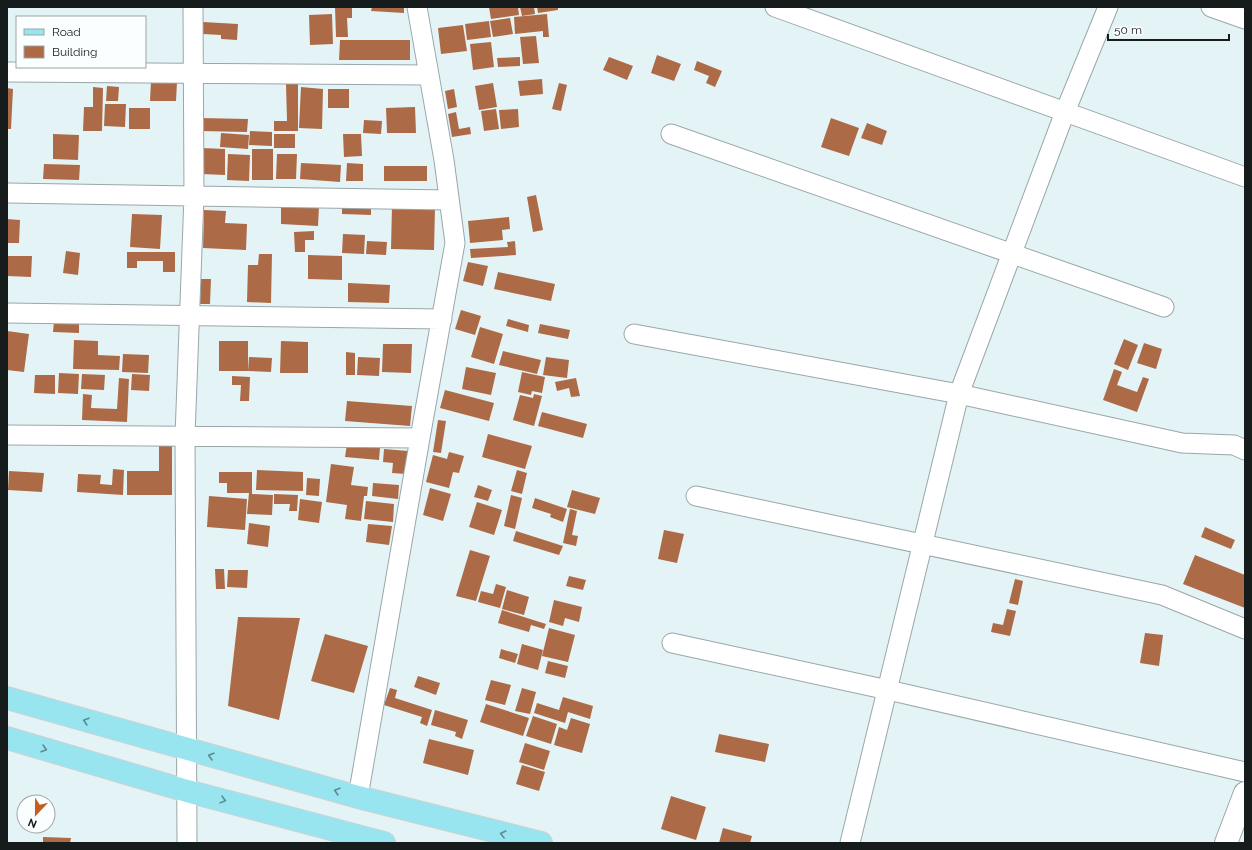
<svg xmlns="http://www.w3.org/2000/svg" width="1252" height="850" font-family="Raleway,sans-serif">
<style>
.building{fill:#ad6a46}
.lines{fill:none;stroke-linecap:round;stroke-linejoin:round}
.street-casing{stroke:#99a7aa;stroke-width:21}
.secondary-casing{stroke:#99a7aa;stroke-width:24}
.primary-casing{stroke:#d0d1d2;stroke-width:24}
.street{stroke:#fff;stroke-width:19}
.secondary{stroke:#fff;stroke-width:22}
.primary{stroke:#98e5f0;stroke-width:22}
.oneway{stroke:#5e8a91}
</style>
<rect width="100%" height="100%" fill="#e4f4f6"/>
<path class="building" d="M 335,7 L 352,7 L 352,18 L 347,18 L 348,37 L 336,37 Z
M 372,7 L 404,7 L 404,13 L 371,11 Z
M 489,7 L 518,7 L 519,15 L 491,19 Z
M 520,7 L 534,7 L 535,14 L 522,16 Z
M 537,7 L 558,7 L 558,10 L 538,13 Z
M 332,14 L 333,44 L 310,45 L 309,15 Z
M 547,14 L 549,37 L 543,37 L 543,31 L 515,34 L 514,17 Z
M 510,18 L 513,34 L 493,37 L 490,21 Z
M 489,21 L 491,37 L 467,40 L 465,24 Z
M 203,22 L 238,24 L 237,40 L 221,39 L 221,35 L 203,34 Z
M 463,25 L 467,51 L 441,54 L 438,28 Z
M 536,36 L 539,63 L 523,64 L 520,37 Z
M 340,40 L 410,40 L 410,60 L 339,60 Z
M 491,42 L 494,67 L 473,70 L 470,44 Z
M 657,55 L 681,64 L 674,81 L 651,73 Z
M 520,57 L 520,66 L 498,67 L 497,58 Z
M 609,57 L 633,66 L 627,80 L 603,70 Z
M 697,61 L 722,71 L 715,87 L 706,83 L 709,76 L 694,70 Z
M 542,79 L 543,94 L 520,96 L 518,81 Z
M 151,81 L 177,82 L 176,101 L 150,101 Z
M 493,83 L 497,107 L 479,110 L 475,86 Z
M 559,83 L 567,85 L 561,111 L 552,109 Z
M 286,84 L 298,84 L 298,131 L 274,131 L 274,121 L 287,121 Z
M 107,86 L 119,87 L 118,101 L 106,101 Z
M 93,87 L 103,88 L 102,131 L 83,131 L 84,107 L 93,107 Z
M 301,87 L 323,89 L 322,129 L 299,128 Z
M 7,88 L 13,89 L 11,129 L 7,129 Z
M 328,89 L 349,89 L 349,108 L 328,108 Z
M 454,89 L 457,107 L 448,109 L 445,91 Z
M 105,104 L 126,104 L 125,127 L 104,126 Z
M 415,107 L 416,133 L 387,133 L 386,108 Z
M 129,108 L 150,108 L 150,129 L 129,129 Z
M 496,109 L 499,129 L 484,131 L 481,111 Z
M 518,109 L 519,127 L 501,129 L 499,110 Z
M 456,112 L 459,129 L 470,127 L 471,134 L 452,137 L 448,114 Z
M 201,118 L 248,119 L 247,132 L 200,131 Z
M 831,118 L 859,128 L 849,156 L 821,147 Z
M 364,120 L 382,121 L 381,134 L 363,133 Z
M 867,123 L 887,131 L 882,145 L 861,138 Z
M 250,131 L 272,132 L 272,146 L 249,145 Z
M 221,133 L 249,135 L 248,149 L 220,147 Z
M 53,134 L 79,135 L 78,160 L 53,159 Z
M 274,134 L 295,134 L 295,148 L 274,148 Z
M 343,134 L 361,134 L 362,156 L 344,157 Z
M 202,148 L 225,149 L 225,175 L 201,174 Z
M 252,149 L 273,149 L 273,180 L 252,180 Z
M 228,154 L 250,155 L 249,181 L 227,180 Z
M 277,154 L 297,154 L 296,179 L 276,179 Z
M 301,163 L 341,165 L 340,182 L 300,179 Z
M 347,163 L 363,164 L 363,181 L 346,181 Z
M 44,164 L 80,165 L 79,180 L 43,179 Z
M 384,166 L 427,166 L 427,181 L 384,181 Z
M 536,195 L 543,230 L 533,232 L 527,197 Z
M 281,204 L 319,206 L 318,226 L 281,224 Z
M 342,204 L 371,205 L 371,215 L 342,214 Z
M 392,206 L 435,208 L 434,250 L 391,249 Z
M 204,210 L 226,211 L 225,223 L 247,224 L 246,250 L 203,248 Z
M 132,214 L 162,215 L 160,249 L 130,247 Z
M 509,217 L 510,229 L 502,230 L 503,240 L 470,243 L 468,221 Z
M 7,219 L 20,220 L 19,243 L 7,243 Z
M 314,231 L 314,240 L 305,240 L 305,252 L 295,252 L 294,232 Z
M 343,234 L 365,235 L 364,254 L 342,253 Z
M 367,241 L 387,242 L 386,255 L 366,254 Z
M 515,241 L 516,255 L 471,258 L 470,249 L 508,247 L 507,242 Z
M 66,251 L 80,253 L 78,275 L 63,273 Z
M 127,252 L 175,252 L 175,272 L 163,272 L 163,261 L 137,261 L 137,268 L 127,268 Z
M 259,254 L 272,254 L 271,303 L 247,302 L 248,265 L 258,265 Z
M 308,255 L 342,256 L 342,280 L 308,279 Z
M 7,256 L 32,256 L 31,277 L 7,276 Z
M 468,262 L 488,266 L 483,286 L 463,281 Z
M 498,272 L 555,284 L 551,301 L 494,289 Z
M 201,279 L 211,279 L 210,304 L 200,304 Z
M 348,283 L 390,285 L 389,303 L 348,302 Z
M 461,310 L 481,316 L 475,335 L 455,329 Z
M 508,319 L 529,325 L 528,332 L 506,326 Z
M 54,321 L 79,323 L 79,333 L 53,332 Z
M 540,324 L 570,330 L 568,339 L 538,333 Z
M 480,327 L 503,334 L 494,364 L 471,357 Z
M 7,331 L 29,334 L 24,372 L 7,370 Z
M 1124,339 L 1138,345 L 1128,370 L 1114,364 Z
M 74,340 L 98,341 L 98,355 L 120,356 L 119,370 L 73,369 Z
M 219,341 L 248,341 L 248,371 L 219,371 Z
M 281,341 L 308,342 L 308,373 L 280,373 Z
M 1144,343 L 1162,349 L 1156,369 L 1137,363 Z
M 383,344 L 412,344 L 411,373 L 382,372 Z
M 503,351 L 541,360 L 537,374 L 499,365 Z
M 346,352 L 355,353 L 355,375 L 346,375 Z
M 123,354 L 149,355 L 148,373 L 122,372 Z
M 249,357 L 272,358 L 271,372 L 248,371 Z
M 358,357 L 380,358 L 379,376 L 357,375 Z
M 546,357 L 569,360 L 567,378 L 543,375 Z
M 466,367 L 496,373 L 491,395 L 462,389 Z
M 1114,369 L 1122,372 L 1117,385 L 1137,392 L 1143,377 L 1149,379 L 1137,412 L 1103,400 Z
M 522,372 L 545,377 L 542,393 L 532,391 L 531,395 L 518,392 Z
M 59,373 L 79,374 L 78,394 L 58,393 Z
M 82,374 L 105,375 L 104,390 L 81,389 Z
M 132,374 L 150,375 L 149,391 L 131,390 Z
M 35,375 L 55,375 L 55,394 L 34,393 Z
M 232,376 L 250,377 L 249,401 L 240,401 L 241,385 L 232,385 Z
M 119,378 L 129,379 L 127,422 L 82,420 L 83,394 L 92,395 L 91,408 L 117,409 Z
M 576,378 L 580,396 L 571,397 L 569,388 L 557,391 L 555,382 Z
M 445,390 L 494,403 L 489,421 L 440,408 Z
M 534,394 L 542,396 L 534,426 L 513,420 L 520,395 L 533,398 Z
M 347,401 L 412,406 L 410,426 L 345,421 Z
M 542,412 L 587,424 L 583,438 L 538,426 Z
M 438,420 L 446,421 L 441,453 L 433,452 Z
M 488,434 L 532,446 L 525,469 L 482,457 Z
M 347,444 L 380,448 L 379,460 L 345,457 Z
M 159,446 L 172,446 L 172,495 L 127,495 L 127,471 L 159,471 Z
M 384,449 L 408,451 L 406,474 L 392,473 L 393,463 L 383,462 Z
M 449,452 L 464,456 L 459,473 L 453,472 L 449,488 L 426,482 L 433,455 L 447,459 Z
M 331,464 L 354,467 L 351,485 L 368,487 L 367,496 L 364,496 L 361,521 L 345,519 L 347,505 L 326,502 Z
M 113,469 L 124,470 L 123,495 L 77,492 L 78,474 L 101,475 L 100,484 L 112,485 Z
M 257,470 L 303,472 L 303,491 L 256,490 Z
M 517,470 L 527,473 L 522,494 L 511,491 Z
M 9,471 L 44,473 L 42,492 L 8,490 Z
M 219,472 L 252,472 L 252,494 L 273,495 L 272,515 L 247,514 L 249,493 L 227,493 L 227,483 L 219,483 Z
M 307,478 L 320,479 L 319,496 L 306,495 Z
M 373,483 L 399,485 L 398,499 L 372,496 Z
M 478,485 L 492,490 L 488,501 L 474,497 Z
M 430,488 L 451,494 L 443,521 L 423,515 Z
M 572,490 L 600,498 L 595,514 L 567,507 Z
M 274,494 L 298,495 L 297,511 L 289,511 L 290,504 L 274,504 Z
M 511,495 L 522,498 L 515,529 L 504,526 Z
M 209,496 L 247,499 L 245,530 L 207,527 Z
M 535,498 L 567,509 L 563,522 L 550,517 L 551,514 L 532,508 Z
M 300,499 L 322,502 L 319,523 L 298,520 Z
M 366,501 L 394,504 L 393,522 L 364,519 Z
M 477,502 L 502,510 L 494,535 L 469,527 Z
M 570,509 L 577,511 L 572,535 L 578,536 L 576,546 L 563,543 Z
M 249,523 L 270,526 L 268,547 L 247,544 Z
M 368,524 L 392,526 L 389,545 L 366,542 Z
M 1205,527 L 1235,540 L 1231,549 L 1201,537 Z
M 664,530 L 684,534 L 677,563 L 658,559 Z
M 516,531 L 563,546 L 559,555 L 513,541 Z
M 470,550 L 490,556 L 476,601 L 456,596 Z
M 1195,555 L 1245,575 L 1245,608 L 1183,584 Z
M 215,569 L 224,569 L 225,589 L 216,589 Z
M 228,570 L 248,570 L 247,588 L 227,587 Z
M 569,576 L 586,580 L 583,590 L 566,586 Z
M 1015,579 L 1023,581 L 1018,605 L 1009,603 Z
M 496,584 L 506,587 L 500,608 L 478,602 L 481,591 L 493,594 Z
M 507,590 L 529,597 L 524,615 L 502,609 Z
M 554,600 L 582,607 L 579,622 L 565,618 L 563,626 L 549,622 Z
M 1007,609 L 1016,611 L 1010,636 L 991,632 L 993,623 L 1003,625 Z
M 502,610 L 546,624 L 544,629 L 531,625 L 529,632 L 498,623 Z
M 238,617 L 300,618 L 279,720 L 228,706 Z
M 549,628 L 575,635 L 568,662 L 542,656 Z
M 1145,633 L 1163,635 L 1159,666 L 1140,663 Z
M 325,634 L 368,646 L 354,693 L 311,681 Z
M 522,644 L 543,650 L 538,670 L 517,664 Z
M 501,649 L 518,654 L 515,663 L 499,658 Z
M 548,661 L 568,666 L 565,678 L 545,673 Z
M 418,676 L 440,683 L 436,695 L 414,687 Z
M 491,680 L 511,685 L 505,705 L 485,700 Z
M 390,688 L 397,690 L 395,698 L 432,710 L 427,726 L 420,723 L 422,717 L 384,705 Z
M 522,688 L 536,692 L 530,714 L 515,711 Z
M 563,697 L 593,706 L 590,719 L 568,712 L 565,723 L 534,713 L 537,703 L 559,710 Z
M 486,704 L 529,718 L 523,736 L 480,722 Z
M 435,710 L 468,720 L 462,739 L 455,736 L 456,732 L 431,725 Z
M 533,716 L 557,724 L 551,744 L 526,736 Z
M 571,718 L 590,724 L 582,753 L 554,745 L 559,727 L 567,730 Z
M 719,734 L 769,744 L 765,762 L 715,752 Z
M 429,739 L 474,750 L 468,775 L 423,763 Z
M 525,743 L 550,751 L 544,770 L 519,762 Z
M 522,765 L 545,772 L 539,791 L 516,784 Z
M 671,796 L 706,807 L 696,840 L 661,829 Z
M 723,828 L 752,836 L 750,843 L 719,843 Z
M 43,837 L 71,838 L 70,843 L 43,843 Z"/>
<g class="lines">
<g class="street-casing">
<path id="street" d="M 775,7 L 1245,177
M 1211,7 L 1245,19
M 7,72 L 429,75
M 671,134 L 1164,307
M 7,193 L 449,200
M 7,313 L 442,319
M 634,334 L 959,394 L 1182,443 L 1234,445 L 1245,450
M 7,435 L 420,438
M 696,496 L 1162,595 L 1245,629
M 672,643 L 888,690 L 1245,772
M 358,797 L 420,438 L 455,243 L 444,160 L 417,7
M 187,843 L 185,436 L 194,196 L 193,7
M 850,843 L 959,394 L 1065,112 L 1108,7"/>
</g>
<g class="secondary-casing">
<path id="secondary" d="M 1226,843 L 1245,793"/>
</g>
<g class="primary-casing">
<path id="primary" d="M 7,698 L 358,797 L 541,843
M 7,738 L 187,791 L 384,843"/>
</g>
<use href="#street" class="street"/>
<use href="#secondary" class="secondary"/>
<use href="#primary" class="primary"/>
</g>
<defs><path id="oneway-chevron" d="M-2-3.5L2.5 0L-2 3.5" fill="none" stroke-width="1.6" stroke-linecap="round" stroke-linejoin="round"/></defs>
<g class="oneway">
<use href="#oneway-chevron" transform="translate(86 721) rotate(-164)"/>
<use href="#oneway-chevron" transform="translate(44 749) rotate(16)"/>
<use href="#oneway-chevron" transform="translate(211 756) rotate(-164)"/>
<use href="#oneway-chevron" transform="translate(337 791) rotate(-164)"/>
<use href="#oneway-chevron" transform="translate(223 800) rotate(15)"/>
<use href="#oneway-chevron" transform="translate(503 834) rotate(-166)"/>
</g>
<rect width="1252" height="850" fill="none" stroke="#161b1c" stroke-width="16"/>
<rect x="16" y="16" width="130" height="52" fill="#fbfeff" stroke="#9fa3a4"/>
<rect x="24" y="29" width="20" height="6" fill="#98e5f0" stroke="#9fa3a4"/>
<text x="52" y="36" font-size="12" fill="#161b1c">Road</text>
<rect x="24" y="46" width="20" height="12" fill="#ad6a46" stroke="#9fa3a4"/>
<text x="52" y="56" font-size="12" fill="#161b1c">Building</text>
<g transform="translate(36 814) rotate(202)"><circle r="19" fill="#fbfeff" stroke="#9fa3a4"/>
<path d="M0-3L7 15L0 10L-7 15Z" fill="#c05f20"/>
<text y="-6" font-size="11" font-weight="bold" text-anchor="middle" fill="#161b1c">N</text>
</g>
<path d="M1108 34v6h121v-6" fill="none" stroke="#161b1c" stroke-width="2"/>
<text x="1114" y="34" font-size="12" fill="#161b1c" stroke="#fbfeff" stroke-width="3" paint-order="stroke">50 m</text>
</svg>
